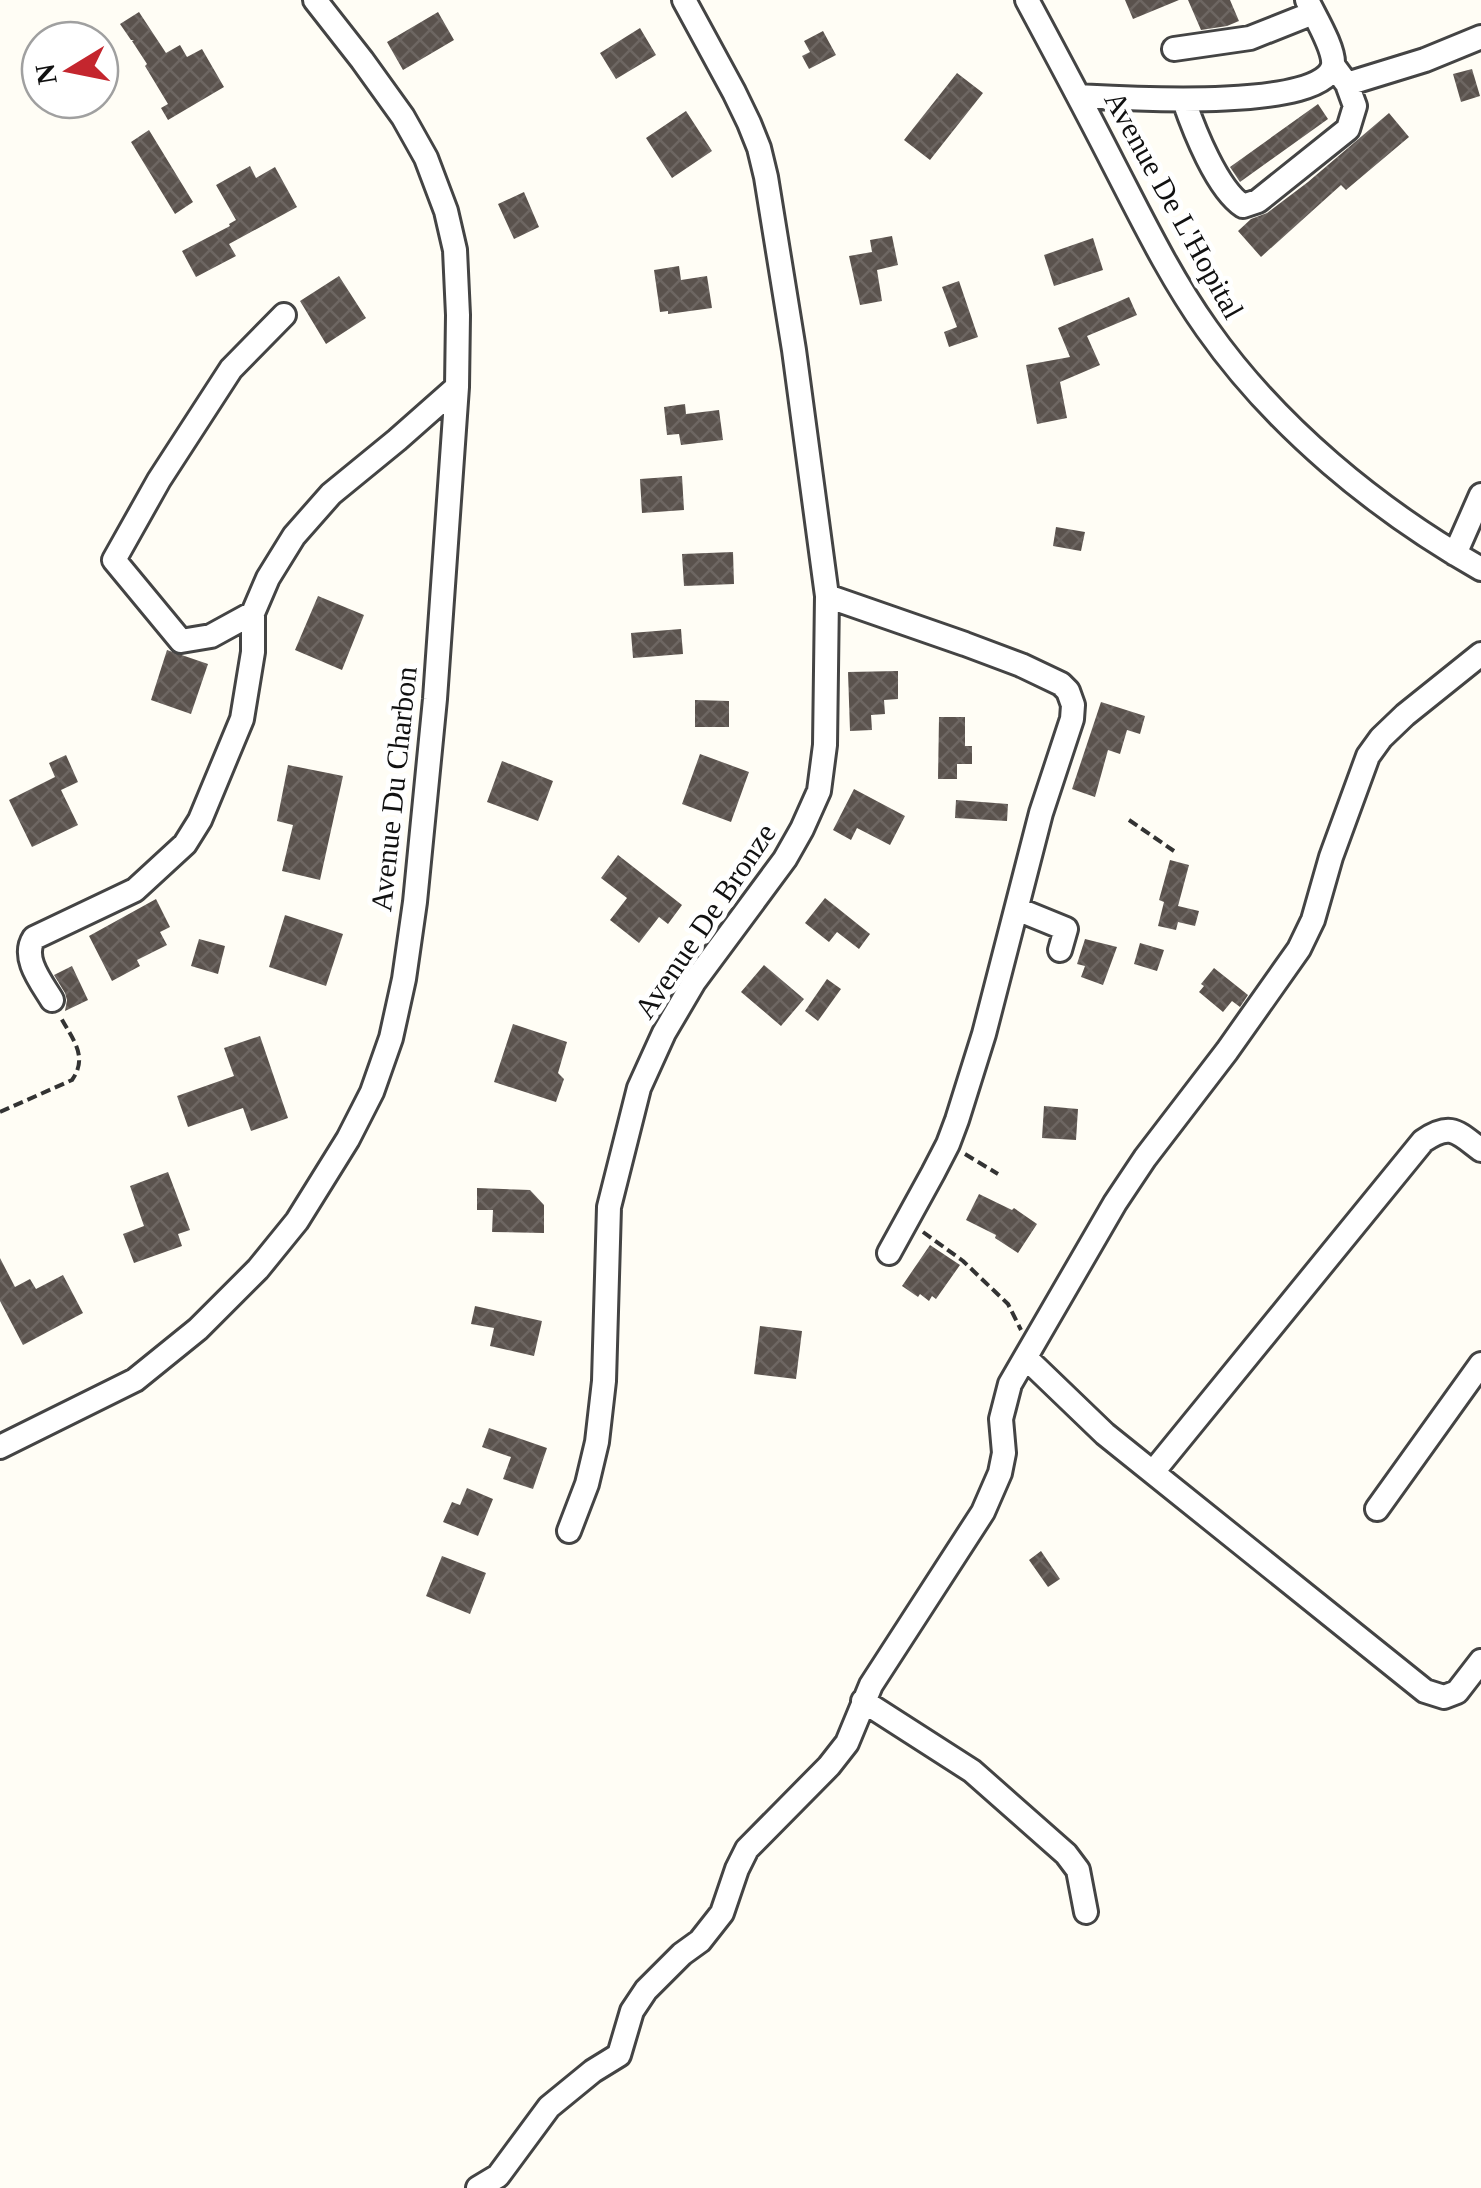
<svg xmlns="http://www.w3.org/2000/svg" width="1481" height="2188" font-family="Georgia,serif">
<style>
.building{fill:url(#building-cross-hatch)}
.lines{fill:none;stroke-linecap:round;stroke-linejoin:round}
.street-casing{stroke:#444;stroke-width:28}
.path{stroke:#333;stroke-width:4;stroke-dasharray:10 5;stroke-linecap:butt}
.street{stroke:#fff;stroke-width:22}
.labels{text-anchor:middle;stroke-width:10;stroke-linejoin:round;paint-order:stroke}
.street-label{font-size:30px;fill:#111;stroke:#fff}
</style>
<defs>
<pattern id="building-cross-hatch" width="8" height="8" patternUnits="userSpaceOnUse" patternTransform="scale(2.5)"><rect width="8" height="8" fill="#5a524d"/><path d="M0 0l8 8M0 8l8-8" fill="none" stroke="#6d6662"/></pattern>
</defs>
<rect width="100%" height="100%" fill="#fffdf5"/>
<path class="building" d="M 1125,0 L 1179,0 L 1133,19 Z
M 1188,0 L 1230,0 L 1239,21 L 1227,26 L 1201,30 Z
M 139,12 L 166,53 L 180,45 L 187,57 L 202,49 L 224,87 L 168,120 L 161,108 L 168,104 L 145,66 L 147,64 L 132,41 L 134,40 L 131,40 L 120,24 Z
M 438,12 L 454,40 L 403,70 L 387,42 Z
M 640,28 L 656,55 L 616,79 L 600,53 Z
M 823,31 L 836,55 L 809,69 L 802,56 L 810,52 L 804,41 Z
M 1472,69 L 1480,96 L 1461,102 L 1453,74 Z
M 957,73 L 983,93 L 930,160 L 904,140 Z
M 1318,104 L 1328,119 L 1240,182 L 1230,167 Z
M 686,111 L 712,151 L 672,178 L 646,138 Z
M 1389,113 L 1409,137 L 1346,190 L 1341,185 L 1261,257 L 1238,231 L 1251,219 L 1267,213 L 1308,182 Z
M 149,130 L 193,202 L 175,214 L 131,142 Z
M 250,166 L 256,178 L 275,167 L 297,207 L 229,244 L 236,256 L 196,277 L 182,251 L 230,226 L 229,224 L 236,220 L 216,185 Z
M 524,192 L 539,227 L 514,239 L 498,204 Z
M 892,236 L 898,265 L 877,270 L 882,301 L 860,305 L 849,256 L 872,252 L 870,240 Z
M 1093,238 L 1103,270 L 1054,286 L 1044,255 Z
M 679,266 L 681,280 L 707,276 L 712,308 L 668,314 L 668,311 L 660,312 L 654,270 Z
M 339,276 L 366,318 L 326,344 L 300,301 Z
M 959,281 L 978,337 L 949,347 L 944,332 L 957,327 L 942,287 Z
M 1129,297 L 1137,315 L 1087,336 L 1100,365 L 1060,382 L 1067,418 L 1037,424 L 1026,365 L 1070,357 L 1058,328 Z
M 685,404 L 686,414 L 719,410 L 723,440 L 681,445 L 679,434 L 667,435 L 664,407 Z
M 682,476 L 684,510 L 642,513 L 640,479 Z
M 1056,527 L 1085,532 L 1081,551 L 1053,546 Z
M 733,552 L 734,584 L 684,586 L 682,554 Z
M 318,596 L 364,615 L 342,670 L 295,650 Z
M 681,629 L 683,654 L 633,658 L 631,633 Z
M 167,650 L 208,664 L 191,714 L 151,700 Z
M 898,671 L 898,699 L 884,700 L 885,714 L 871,715 L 872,730 L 850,731 L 848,672 Z
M 695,700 L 729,701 L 729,727 L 695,727 Z
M 1101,702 L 1145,716 L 1140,734 L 1127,730 L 1120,754 L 1108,750 L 1095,797 L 1072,789 Z
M 939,717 L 965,717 L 965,746 L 972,746 L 972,764 L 957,764 L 957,779 L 938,779 Z
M 700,754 L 749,772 L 731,822 L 682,804 Z
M 66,755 L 78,782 L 61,790 L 78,825 L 32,847 L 9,800 L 55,777 L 49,763 Z
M 502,761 L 553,781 L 538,821 L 487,802 Z
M 288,765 L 343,776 L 320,880 L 282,871 L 293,825 L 277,821 Z
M 854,789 L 905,816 L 890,845 L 857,828 L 851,840 L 833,830 Z
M 956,800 L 1008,804 L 1007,821 L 955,818 Z
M 618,855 L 682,905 L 668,924 L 659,917 L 639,943 L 610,920 L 627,898 L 601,878 Z
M 1170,860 L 1189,865 L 1178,906 L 1199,911 L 1195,926 L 1178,922 L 1176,930 L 1158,926 L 1164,902 L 1159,900 Z
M 825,898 L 870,934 L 859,949 L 837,932 L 829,942 L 805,923 Z
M 156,899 L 170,927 L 160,932 L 167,945 L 137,960 L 140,966 L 112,981 L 89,936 Z
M 285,915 L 343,934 L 326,986 L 269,967 Z
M 199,939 L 225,946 L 218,974 L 191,966 Z
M 1085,939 L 1117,947 L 1103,985 L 1081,977 L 1085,966 L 1077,964 Z
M 1140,943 L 1164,950 L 1157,971 L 1134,964 Z
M 764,965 L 804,999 L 781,1026 L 741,992 Z
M 72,966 L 88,1000 L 65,1011 L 67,1000 L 65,993 L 54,975 Z
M 1214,968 L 1248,995 L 1240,1007 L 1232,1001 L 1223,1012 L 1199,992 L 1204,986 L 1201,984 Z
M 827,979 L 841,989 L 818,1021 L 805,1011 Z
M 513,1024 L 567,1042 L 558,1073 L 564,1079 L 556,1102 L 494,1082 Z
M 260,1036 L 288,1118 L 251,1131 L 243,1108 L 188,1127 L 177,1096 L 234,1076 L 224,1048 Z
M 1044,1106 L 1078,1109 L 1076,1140 L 1042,1138 Z
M 168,1172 L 190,1230 L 178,1234 L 182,1246 L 134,1263 L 123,1234 L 144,1226 L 130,1186 Z
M 477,1188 L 530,1190 L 544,1205 L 544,1233 L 492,1232 L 493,1210 L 477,1210 Z
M 979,1194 L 1012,1210 L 1014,1208 L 1037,1224 L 1018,1253 L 995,1238 L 996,1235 L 966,1220 Z
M 930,1245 L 960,1265 L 936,1299 L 932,1296 L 929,1301 L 920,1294 L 918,1297 L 902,1286 Z
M 0,1258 L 15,1287 L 30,1279 L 36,1289 L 63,1275 L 83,1313 L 23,1345 L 0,1301 Z
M 475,1306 L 542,1321 L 534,1356 L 490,1346 L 494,1328 L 471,1324 Z
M 760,1326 L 802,1331 L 796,1379 L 754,1374 Z
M 489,1428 L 547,1448 L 533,1489 L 503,1479 L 511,1457 L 482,1447 Z
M 467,1488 L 493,1499 L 478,1536 L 443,1522 L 452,1502 L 460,1505 Z
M 1041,1551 L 1060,1579 L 1048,1587 L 1029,1560 Z
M 442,1556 L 486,1573 L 470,1614 L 426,1596 Z"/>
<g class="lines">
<g class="street-casing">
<path id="street" d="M 1027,0 C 1056,54 1085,108 1113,163 C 1142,219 1170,277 1207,329 C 1276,427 1377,510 1481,569
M 1174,49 L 1250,38 L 1313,13
M 1347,84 L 1425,60 L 1481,37
M 1079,96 C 1117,98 1325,112 1333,65 C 1335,49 1314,15 1307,0
M 1184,101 C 1194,130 1217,189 1243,206 L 1258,201 L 1348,129 L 1355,106 L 1347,84 L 1333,65
M 1455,554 L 1481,495
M 827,596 L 965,644 L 1021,665 L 1061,684 L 1068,691 L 1073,705 L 1072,719 L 1041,813 L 984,1034 L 957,1120 L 948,1144 L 933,1173 L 889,1253
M 253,613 L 211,636 L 181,641 L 114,560 L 159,480 L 231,369 L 284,315
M 1017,909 L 1066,929 L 1060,950
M 52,1000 C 42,983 21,958 34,938 L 135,890 L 185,844 L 200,820 L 242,719 L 253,652 L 253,613 L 268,578 L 294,536 L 331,494 L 397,440 L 457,387
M 1027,1359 L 1105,1434 L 1425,1691 L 1444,1697 L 1457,1692 L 1481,1661
M 0,1447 L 135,1380 L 198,1329 L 258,1269 L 297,1221 L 348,1139 L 372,1092 L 391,1038 L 404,979 L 415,902 L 435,699 L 457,387 L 458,315 L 455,250 L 446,211 L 426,158 L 403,117 L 362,60 L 315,0
M 1153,1472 L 1423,1141 C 1451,1122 1457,1132 1481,1150
M 1377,1509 L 1481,1364
M 569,1531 L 587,1484 L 597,1442 L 604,1381 L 609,1207 L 639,1088 L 664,1033 L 694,982 L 785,859 L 802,829 L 819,791 L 825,745 L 827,596 L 794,350 L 766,177 L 759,148 L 749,123 L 734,92 L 684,0
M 863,1701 L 972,1771 L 1066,1854 L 1078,1870 L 1086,1912
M 478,2188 L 498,2176 L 549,2107 L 593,2071 L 619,2055 L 632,2011 L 646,1990 L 682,1954 L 700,1941 L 722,1913 L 737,1869 L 747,1849 L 829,1766 L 847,1743 L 871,1685 L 983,1512 L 1000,1473 L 1004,1453 L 1001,1419 L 1010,1384 L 1115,1203 L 1145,1158 L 1227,1051 L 1299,949 L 1313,920 L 1331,857 L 1368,756 L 1381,738 L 1405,715 L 1481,654"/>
</g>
<path class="path" d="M 1129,820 L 1174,851
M 0,1112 L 72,1080 C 89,1056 72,1039 60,1016
M 965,1154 L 998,1174
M 923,1232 L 963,1261 L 1008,1304 L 1021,1330"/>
<use href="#street" class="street"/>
</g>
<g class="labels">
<g class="street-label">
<text transform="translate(1174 205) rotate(61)" y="10">Avenue De L'Hopital</text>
<text transform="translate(394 789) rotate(-84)" y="10">Avenue Du Charbon</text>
<text transform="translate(705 921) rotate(-56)" y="10">Avenue De Bronze</text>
</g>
</g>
<g transform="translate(70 70) rotate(260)"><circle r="48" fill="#ffffff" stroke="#a0a0a0" stroke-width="2.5"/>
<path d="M0-8L18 38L0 25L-18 38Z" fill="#c4262e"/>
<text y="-15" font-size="28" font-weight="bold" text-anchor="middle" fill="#111111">N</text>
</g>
</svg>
